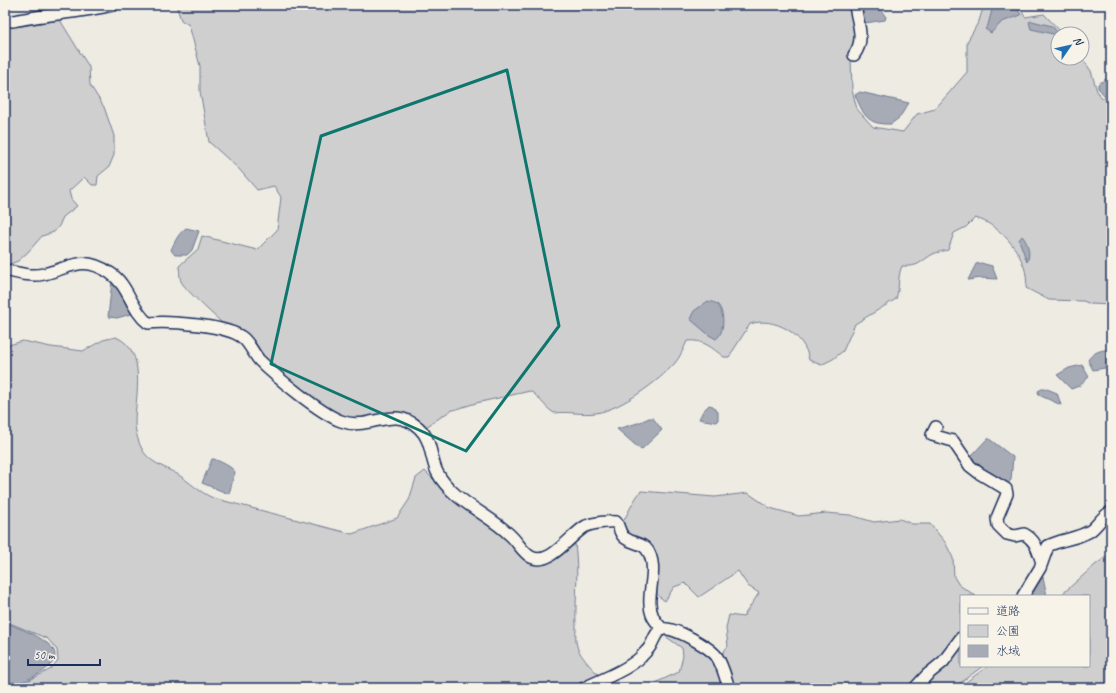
<svg xmlns="http://www.w3.org/2000/svg" width="1116" height="693" font-family="Caveat,'Klee One',sans-serif">
<style>
.green{fill:#cfcfcf;stroke:#757f96}
.water{fill:#a6abb5;stroke:#6e7992}
.lines{fill:none;stroke-linecap:round;stroke-linejoin:round}
.street-casing{stroke:#1b2f5e;stroke-width:14}
.street{stroke:#f7f3e8;stroke-width:11}
.marked{fill:none;stroke:#0f766e;stroke-width:3;stroke-linejoin:round}
</style>
<rect width="100%" height="100%" fill="#eeebe2"/>
<filter id="ink" filterUnits="userSpaceOnUse"><feTurbulence type="fractalNoise" baseFrequency=".025" numOctaves="2"/><feDisplacementMap in="SourceGraphic" scale="8" xChannelSelector="R" yChannelSelector="G"/><feConvolveMatrix kernelMatrix="1 2 1 2 8 2 1 2 1" color-interpolation-filters="sRGB"/></filter>
<g filter="url(#ink)">
<path class="green" d="M 176,5 L 852,5 L 859,23 L 851,57 L 852,90 L 857,109 L 873,127 L 903,132 L 917,114 L 935,109 L 967,72 L 967,42 L 979,21 L 984,5 L 1019,5 L 1025,17 L 1044,14 L 1063,34 L 1058,34 L 1058,58 L 1082,58 L 1091,71 L 1097,91 L 1102,98 L 1111,98 L 1111,237 L 1109,243 L 1111,252 L 1111,305 L 1091,304 L 1083,301 L 1049,300 L 1026,288 C 1031,260 1001,224 975,218 L 966,227 L 954,233 L 948,250 C 944,251 937,252 933,254 C 919,262 920,267 902,266 C 897,277 900,287 896,299 L 855,324 L 843,351 L 833,359 L 821,365 L 809,360 C 805,334 774,316 750,324 L 729,357 L 724,357 C 712,348 703,339 687,341 C 684,348 680,357 675,363 C 658,382 621,409 596,413 C 582,415 568,411 554,413 C 543,406 539,396 530,391 L 476,403 L 450,411 L 426,427 L 405,415 C 386,417 364,424 345,420 C 327,416 194,302 182,283 C 179,279 180,271 179,266 L 198,249 L 202,236 L 257,250 L 277,230 L 281,197 L 274,186 L 257,190 L 239,169 L 209,142 L 200,91 L 200,66 L 189,25 L 181,20 Z
M 60,20 L 89,67 L 90,85 L 104,107 L 114,136 L 114,155 L 109,167 L 98,176 L 97,185 L 92,185 L 84,177 L 69,191 L 71,199 L 77,206 L 63,217 L 59,226 L 54,232 L 42,236 L 28,252 L 18,261 L 10,264 L 5,261 L 5,26 L 22,26 Z
M 116,337 C 148,351 135,396 135,423 C 135,430 138,441 141,447 C 147,462 165,467 177,474 C 190,482 199,492 213,498 L 352,534 L 397,518 L 409,500 L 416,478 L 425,471 L 458,504 L 504,535 L 528,563 L 539,565 L 550,562 L 575,544 C 579,571 575,600 576,628 C 576,633 575,641 577,646 C 580,659 605,682 616,688 L 14,688 L 51,669 L 58,660 L 57,650 L 48,639 L 5,621 L 5,346 L 23,341 L 51,347 L 83,351 L 103,340 Z
M 641,491 L 715,497 L 748,493 L 770,508 L 799,516 L 826,513 L 850,515 L 874,522 L 900,519 L 912,524 L 930,524 L 945,542 L 953,558 L 954,577 L 959,585 L 976,596 L 961,596 L 961,666 L 983,666 L 953,688 L 734,688 L 721,655 L 728,646 L 726,628 L 729,615 L 743,617 L 759,593 L 748,586 L 738,571 L 699,597 L 685,583 L 674,587 L 665,601 L 657,595 L 657,565 L 630,538 L 621,525 C 628,514 632,502 641,491 Z
M 1111,553 L 1111,688 L 958,688 L 988,666 L 1089,666 L 1089,596 L 1060,596 L 1095,565 Z
M 665,632 C 679,635 707,649 716,662 C 720,669 723,680 726,688 L 644,688 L 679,672 L 683,656 L 682,648 L 665,636 Z"/>
<path class="water" d="M 877,5 L 886,17 L 885,20 L 865,23 L 860,13 L 861,8 Z
M 1003,5 L 1015,5 L 1021,15 L 1002,22 L 991,33 L 985,29 L 988,25 L 992,10 Z
M 1032,21 L 1052,26 L 1057,32 L 1053,34 L 1031,29 L 1029,22 Z
M 1111,76 L 1111,95 L 1105,96 L 1098,88 L 1098,84 Z
M 860,92 L 909,103 L 899,118 L 891,124 C 867,125 864,115 855,95 Z
M 186,228 L 199,231 L 192,250 L 187,255 L 175,255 L 171,250 C 175,241 178,234 186,228 Z
M 1022,236 C 1028,242 1031,254 1027,262 L 1019,240 Z
M 981,263 L 992,266 L 997,279 L 981,278 L 968,280 L 976,264 Z
M 112,281 L 129,304 L 131,314 L 117,318 L 108,317 Z
M 708,301 C 711,302 714,302 717,304 C 725,311 725,333 716,339 L 709,335 L 690,319 L 694,311 Z
M 1111,349 L 1111,367 L 1093,370 L 1088,360 C 1094,351 1102,350 1111,349 Z
M 1082,365 L 1089,377 L 1079,386 L 1071,389 L 1057,375 L 1069,368 Z
M 1042,389 L 1047,389 L 1057,393 L 1061,405 L 1039,395 L 1038,391 Z
M 709,405 L 713,406 L 718,412 L 718,420 L 716,422 L 699,419 L 703,411 Z
M 649,418 L 653,418 L 662,430 L 641,450 L 617,429 L 638,423 Z
M 988,438 L 1013,457 L 1011,480 L 1006,486 C 994,478 974,471 972,455 Z
M 212,459 L 214,459 C 221,462 231,466 235,472 L 229,494 L 202,483 Z
M 1043,577 L 1047,596 L 1027,596 L 1039,578 Z
M 5,622 C 18,628 36,634 47,643 C 75,664 21,683 5,688 Z"/>
<g class="lines">
<g class="street-casing">
<path id="street" d="M 5,20 L 13,21 C 46,14 80,13 113,5
M 854,55 C 866,39 857,22 855,5
M 5,270 C 18,273 30,277 44,274 C 72,267 83,255 110,273 C 129,285 131,310 148,323 C 168,321 228,325 243,338 C 250,344 253,353 259,360 C 275,376 321,414 341,421 C 370,432 392,404 419,428 C 432,440 430,457 437,472 C 452,501 488,513 510,535 C 517,541 523,553 531,557 C 550,567 571,534 586,526 C 594,523 607,521 616,522 C 620,527 619,534 625,538 C 635,545 645,542 650,555 C 658,574 644,598 653,617 C 655,621 659,625 662,629
M 936,427 L 932,435 L 953,441 L 970,466 L 979,473 L 1006,489 L 1007,494 L 997,518 L 998,525 L 1007,534 L 1015,536 L 1024,534 C 1036,540 1038,551 1042,563
M 1023,596 L 1040,568 L 1048,546 C 1061,539 1077,539 1090,531 C 1097,526 1103,515 1111,512
M 584,688 C 603,679 625,671 641,657 C 643,654 647,651 649,648 C 654,642 654,632 663,629 C 673,626 711,648 717,657 C 723,666 725,677 729,688
M 915,688 L 927,675 L 943,662 L 961,638"/>
</g>
<use href="#street" class="street"/>
</g>
</g>
<path class="marked" d="M 507,70 L 559,326 L 466,451 L 271,364 L 321,136 Z"/>
<rect width="1116" height="693" fill="none" stroke="#f7f3e8" stroke-width="20"/>
<rect x="10" y="10" width="1096" height="673" fill="none" stroke="#1b2f5e" stroke-width="1.5" filter="url(#ink)"/>
<rect x="960" y="595" width="130" height="72" fill="#f7f3e8" stroke="#9fa5b1"/>
<rect x="968" y="608" width="20" height="6" fill="#f7f3e8" stroke="#9fa5b1"/>
<text x="996" y="615" font-size="12" fill="#1b2f5e">道路</text>
<rect x="968" y="625" width="20" height="12" fill="#cfcfcf" stroke="#9fa5b1"/>
<text x="996" y="635" font-size="12" fill="#1b2f5e">公園</text>
<rect x="968" y="645" width="20" height="12" fill="#a6abb5" stroke="#9fa5b1"/>
<text x="996" y="655" font-size="12" fill="#1b2f5e">水域</text>
<g transform="translate(1070 46) rotate(56)"><circle r="19" fill="#f7f3e8" stroke="#9fa5b1"/>
<path d="M0-3L7 15L0 10L-7 15Z" fill="#1f6fb2"/>
<text y="-6" font-size="11" font-weight="bold" text-anchor="middle" fill="#1b2f5e">N</text>
</g>
<path d="M28 659v6h72v-6" fill="none" stroke="#1b2f5e" stroke-width="2"/>
<text x="34" y="659" font-size="12" fill="#1b2f5e" stroke="#f7f3e8" stroke-width="3" paint-order="stroke">50 m</text>
</svg>
